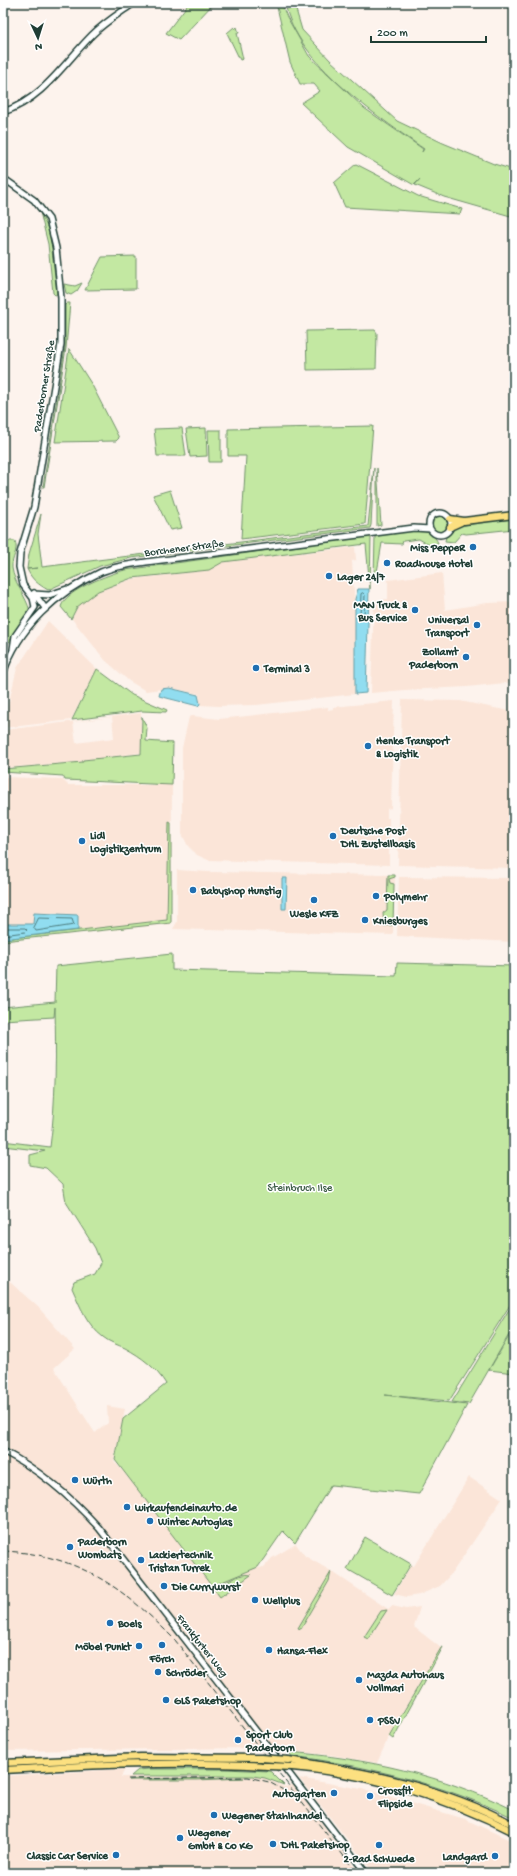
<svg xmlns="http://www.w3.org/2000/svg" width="517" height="1876" font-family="'Gochi Hand',sans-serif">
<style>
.built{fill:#fbe5d8;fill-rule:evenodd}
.green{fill:#c3e8a2;stroke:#71926b}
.water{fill:#91ddf0;stroke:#639da5}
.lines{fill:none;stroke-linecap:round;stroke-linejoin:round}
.shore{stroke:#4d7d7f;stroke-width:1}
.secondary-casing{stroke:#1f3d34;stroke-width:8}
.trunk-casing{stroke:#1f3d34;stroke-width:9}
.motorway-casing{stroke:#1f3d34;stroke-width:9}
.secondary{stroke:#fff;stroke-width:5}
.trunk{stroke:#fce080;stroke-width:6}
.motorway{stroke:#fce080;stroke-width:6}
.rail{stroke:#1f3d34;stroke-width:1;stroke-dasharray:6 3;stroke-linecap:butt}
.trunk-bridge-casing{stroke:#1f3d34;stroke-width:9;stroke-linecap:butt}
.trunk-bridge{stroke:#fce080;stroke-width:6}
.poi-dot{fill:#1f6fb2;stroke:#fff;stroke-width:1.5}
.labels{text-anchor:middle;stroke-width:3;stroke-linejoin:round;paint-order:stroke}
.street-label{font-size:11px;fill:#1f3d34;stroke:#fff}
.poi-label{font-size:11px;font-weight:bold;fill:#1f3d34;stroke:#fff;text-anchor:start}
.park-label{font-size:11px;fill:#405f4a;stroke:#fff}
</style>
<rect width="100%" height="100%" fill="#fdf3ed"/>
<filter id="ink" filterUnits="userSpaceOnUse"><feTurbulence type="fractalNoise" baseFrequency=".025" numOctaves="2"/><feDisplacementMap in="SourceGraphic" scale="8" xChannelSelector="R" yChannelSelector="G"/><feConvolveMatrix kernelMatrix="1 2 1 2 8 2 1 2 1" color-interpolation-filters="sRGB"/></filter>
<g filter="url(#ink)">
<path class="built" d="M 355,547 L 356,560 L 352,561 L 356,624 L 355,694 L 256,705 L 218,706 L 200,705 L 199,694 L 169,688 L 146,691 L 129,681 L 105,660 L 72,619 L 77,606 L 98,591 L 132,579 L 209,570 L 223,562 Z
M 442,573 L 445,610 L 487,603 L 513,602 L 514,682 L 467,687 L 405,690 L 371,693 L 374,601 L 388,599 L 388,580 Z
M 48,621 L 97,669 L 71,720 L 3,728 L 17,668 Z
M 402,700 L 460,701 L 514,712 L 514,868 L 398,865 Z
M 394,701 L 391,808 L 387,809 L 387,818 L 389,818 L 389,865 L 208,860 L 197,855 L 188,846 L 182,834 L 182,748 L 189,717 L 192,716 L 219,719 L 328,707 L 328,710 L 333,709 L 333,707 Z
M 141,713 L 141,753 L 83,760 L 83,762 L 3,768 L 3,747 L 5,730 ZM 112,717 L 114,738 L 76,743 L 73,722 Z
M 3,777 L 62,779 L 68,785 L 172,785 L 171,924 L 3,941 Z
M 177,870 L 208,872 L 395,875 L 393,935 L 173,929 L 177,922 Z
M 399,877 L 514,878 L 514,942 L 397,936 Z
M 3,1276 L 38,1307 L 75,1349 L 54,1368 L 95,1433 L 108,1423 L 107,1406 L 125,1409 L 114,1461 L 210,1575 L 264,1567 L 272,1558 L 296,1544 L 305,1556 L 331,1571 L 388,1609 L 392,1606 L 406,1609 L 420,1607 L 414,1627 L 441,1648 L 389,1736 L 377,1763 L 330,1755 L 251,1748 L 3,1751 Z
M 469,1477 L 502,1499 L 452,1573 L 440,1586 L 419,1595 L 407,1597 L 394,1594 L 411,1565 L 414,1566 Z
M 125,1769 L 121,1777 L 253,1776 L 265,1778 L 284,1787 L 293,1785 L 359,1873 L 3,1873 L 3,1776 Z
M 299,1778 L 367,1790 L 465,1819 L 514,1842 L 514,1873 L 374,1873 Z"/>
<path class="green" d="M 189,3 L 214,3 L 179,40 L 166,33 Z
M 276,3 L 281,3 L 287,17 L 309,56 L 364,108 L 423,149 L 422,152 L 424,149 C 377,116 296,62 285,3 L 294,3 L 302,30 L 330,60 L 397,121 L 443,143 L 494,164 L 514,170 L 514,217 L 444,197 L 415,185 L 420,179 L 414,185 L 348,147 L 301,103 L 320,91 L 314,84 L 300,84 L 290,62 Z
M 234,27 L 235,29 L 237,27 L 239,33 L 237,33 L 243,59 L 240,60 L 227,33 Z
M 356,164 L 418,196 L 462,209 L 460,214 L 345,207 L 334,183 Z
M 40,212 L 50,233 L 57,294 L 55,295 L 53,293 L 48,244 Z
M 136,256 L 136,289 L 85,290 L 102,257 Z
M 82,283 L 77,291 L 71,295 L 66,293 L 64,284 L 75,286 Z
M 67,303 L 70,303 L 66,348 L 44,487 L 43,487 L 65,348 L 65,305 Z
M 375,330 L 377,333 L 376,369 L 307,370 L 306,331 Z
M 69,349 L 92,385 L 119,438 L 116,441 L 55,442 Z
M 373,426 L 365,524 L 241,539 L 246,456 L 228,456 L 228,429 Z
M 182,428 L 186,456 L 157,456 L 154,429 Z
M 206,428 L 207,456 L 190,457 L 186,429 Z
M 208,430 L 221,430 L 221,462 L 209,462 Z
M 374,468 L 371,525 L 370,528 L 131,558 L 100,566 L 48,590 C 38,584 32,580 27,569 L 38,568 L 27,569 L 29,554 L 41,514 L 38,534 L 42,567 L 368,526 Z
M 377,468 L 381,525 L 377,526 Z
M 170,490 L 182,528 L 170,530 L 153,495 Z
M431 524a9 9 0 1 1 18 0a9 9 0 1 1-18 0Z
M 514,518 L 514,529 L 466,534 L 462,533 L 454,542 L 445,541 L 446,537 L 457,526 Z
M 418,530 C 427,531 435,535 438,543 L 431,546 L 419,539 L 403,541 L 402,544 L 382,543 L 376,578 L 374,578 L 375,536 Z
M 371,536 L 370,589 L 366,544 L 223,562 L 209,570 L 132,578 L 98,591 L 77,607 L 71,619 L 61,607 C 65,590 110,574 125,570 Z
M 3,541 L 15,541 C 19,551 11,558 12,568 C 14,583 26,596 30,611 L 5,648 L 3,648 Z
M 97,669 L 132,695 L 167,710 L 166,712 L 142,711 L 72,720 Z
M 142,717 L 147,728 L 146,741 L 173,743 L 172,785 L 65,780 L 63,776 L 3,772 L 3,769 L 83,762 L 83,760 L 141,754 Z
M 169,822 L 171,823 L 171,923 L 3,941 L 3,939 L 167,920 Z
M 388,875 L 395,875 L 395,877 L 389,879 L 390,883 L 394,884 L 393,925 L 384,926 L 383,913 L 387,910 Z
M 172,954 L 172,970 L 396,976 L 397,963 L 514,966 L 514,1305 L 510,1305 L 449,1401 L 385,1395 L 467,1405 L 419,1494 L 331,1485 L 295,1543 L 283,1531 L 258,1567 L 217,1584 L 219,1586 C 227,1582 241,1572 251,1575 L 220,1597 L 115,1460 L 123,1419 L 166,1384 C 156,1368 142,1357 125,1348 C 118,1345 109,1342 103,1337 C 87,1325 80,1306 72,1288 L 74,1282 L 95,1274 L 101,1263 L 95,1248 L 66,1202 L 63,1184 L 46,1168 L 30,1165 L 30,1155 L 45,1151 L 3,1146 L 3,1141 L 50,1147 C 56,1102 56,1054 55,1007 L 54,1017 L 3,1020 L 3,1007 L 55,1002 L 56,966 Z
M 510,1308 L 514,1309 L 514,1326 L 469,1404 L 452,1402 Z
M 514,1328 L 514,1373 L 489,1370 Z
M 365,1537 L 411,1564 L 392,1595 L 347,1569 Z
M 331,1572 L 329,1581 L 301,1629 L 298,1628 Z
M 387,1610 L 368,1639 L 364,1637 L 381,1611 Z
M 443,1647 L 393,1739 L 389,1736 L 441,1648 Z
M 287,1752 C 366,1758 443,1775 514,1810 L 514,1818 C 443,1784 369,1766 292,1756 Z
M 149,1769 L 225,1769 L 269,1771 L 271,1772 L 284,1785 L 265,1778 L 253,1776 L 131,1776 L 138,1770 Z
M 244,1778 L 196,1780 L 129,1780 L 138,1779 Z"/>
<path class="water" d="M 358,589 L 369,589 L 366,693 L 355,694 L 355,599 Z
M 169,688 L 198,695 L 200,704 L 198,706 L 159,696 L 161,689 Z
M 282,878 L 287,878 L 286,909 L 282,909 Z
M 34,913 L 78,915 L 78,930 L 3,939 L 3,924 L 33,924 Z"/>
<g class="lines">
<path class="shore" d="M 363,593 L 365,595 L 364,616 L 362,618 L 360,616 L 361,594 Z
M 39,918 L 72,919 L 74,925 L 36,931 L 34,928 Z
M 3,928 L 25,928 L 27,930 L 25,932 L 3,935"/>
<g class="secondary-casing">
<path id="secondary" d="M 3,112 C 42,100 65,62 92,35 C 105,22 120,13 134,3
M 3,178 L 34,200 L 49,219 L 56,248 L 61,298 L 61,344 L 34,507 L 20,553 L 19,567 L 23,585 L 33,598 L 35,607 L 15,636 L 13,649
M429 524a11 11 0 1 1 22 0a11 11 0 1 1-22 0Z
M 34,593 L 45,608
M 34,594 L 49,595 L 67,589
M 3,674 C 18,627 57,592 101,572 C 115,566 131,564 146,562 L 414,528 L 430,529
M 3,1451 C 40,1470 71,1497 99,1528 L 366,1873"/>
</g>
<g class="trunk-casing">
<path id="trunk" d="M 288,1760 C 368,1772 442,1787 514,1825
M 3,1763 L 141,1757 L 261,1758
M 292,1767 C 367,1773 448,1798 514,1832
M 3,1770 C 92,1765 179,1761 268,1766"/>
</g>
<g class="motorway-casing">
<path id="motorway" d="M 450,519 L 464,521 L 514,515
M 450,527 L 461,522"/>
</g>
<use href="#secondary" class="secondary"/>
<use href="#trunk" class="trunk"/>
<use href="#motorway" class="motorway"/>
<path class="rail" d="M 3,1551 C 78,1554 124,1588 175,1640 L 357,1873
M 128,1779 L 248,1777 L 269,1782 L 292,1795"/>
<g class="trunk-bridge-casing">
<path id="trunk-bridge" d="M 261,1758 L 288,1760
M 268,1766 L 292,1767"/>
</g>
<use href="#trunk-bridge" class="trunk-bridge"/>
</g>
</g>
<g class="poi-dot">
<circle cx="473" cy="547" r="4"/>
<circle cx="387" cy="563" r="4"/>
<circle cx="329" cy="576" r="4"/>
<circle cx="415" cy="610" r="4"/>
<circle cx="477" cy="625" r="4"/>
<circle cx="466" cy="657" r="4"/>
<circle cx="256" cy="668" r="4"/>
<circle cx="368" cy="746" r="4"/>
<circle cx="333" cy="836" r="4"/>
<circle cx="82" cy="841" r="4"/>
<circle cx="193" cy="890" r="4"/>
<circle cx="376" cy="896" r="4"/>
<circle cx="314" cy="900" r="4"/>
<circle cx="365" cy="920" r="4"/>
<circle cx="75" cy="1480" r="4"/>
<circle cx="127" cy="1507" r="4"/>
<circle cx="150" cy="1521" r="4"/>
<circle cx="70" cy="1547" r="4"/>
<circle cx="141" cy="1560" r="4"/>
<circle cx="164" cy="1586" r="4"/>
<circle cx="255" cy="1600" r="4"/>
<circle cx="110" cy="1623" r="4"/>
<circle cx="162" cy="1645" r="4"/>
<circle cx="139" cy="1646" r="4"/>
<circle cx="269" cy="1650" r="4"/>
<circle cx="158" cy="1672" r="4"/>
<circle cx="359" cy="1680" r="4"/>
<circle cx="166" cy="1700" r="4"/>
<circle cx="370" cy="1720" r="4"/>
<circle cx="238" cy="1740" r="4"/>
<circle cx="334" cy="1793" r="4"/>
<circle cx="370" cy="1796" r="4"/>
<circle cx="214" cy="1815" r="4"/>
<circle cx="180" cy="1838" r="4"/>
<circle cx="273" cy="1844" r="4"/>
<circle cx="379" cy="1845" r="4"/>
<circle cx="116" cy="1855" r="4"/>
<circle cx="495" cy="1856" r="4"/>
</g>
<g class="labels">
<g class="street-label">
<text transform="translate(43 386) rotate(-81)" y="4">Paderborner Straße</text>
<text transform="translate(184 547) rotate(-7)" y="4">Borchener Straße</text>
<text transform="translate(203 1645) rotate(52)" y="4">Frankfurter Weg</text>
</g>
<g class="poi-label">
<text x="465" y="551" text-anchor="end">Miss PeppeR</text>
<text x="395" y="567">Roadhouse Hotel</text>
<text x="337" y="580">Lager 24|7</text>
<text x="407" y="608" text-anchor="end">MAN Truck &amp;<tspan x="407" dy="13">Bus Service</tspan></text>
<text x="469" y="623" text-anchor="end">Universal<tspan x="469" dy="13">Transport</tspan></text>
<text x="458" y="655" text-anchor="end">Zollamt<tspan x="458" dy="13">Paderborn</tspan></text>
<text x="264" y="672">Terminal 3</text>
<text x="376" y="744">Henke Transport<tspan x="376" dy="13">&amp; Logistik</tspan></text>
<text x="341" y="834">Deutsche Post<tspan x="341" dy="13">DHL Zustellbasis</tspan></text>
<text x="90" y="839">Lidl<tspan x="90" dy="13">Logistikzentrum</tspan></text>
<text x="201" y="894">Babyshop Hunstig</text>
<text x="384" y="900">Polymehr</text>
<text x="314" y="917" text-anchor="middle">Wesle KFZ</text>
<text x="373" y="924">Kniesburges</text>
<text x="83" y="1484">Würth</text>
<text x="135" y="1511">wirkaufendeinauto.de</text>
<text x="158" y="1525">Wintec Autoglas</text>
<text x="78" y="1545">Paderborn<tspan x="78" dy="13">Wombats</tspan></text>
<text x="149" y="1558">Lackiertechnik<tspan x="149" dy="13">Tristan Turrek</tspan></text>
<text x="172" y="1590">Die Currywurst</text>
<text x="263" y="1604">Wellplus</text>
<text x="118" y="1627">Boels</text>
<text x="131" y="1650" text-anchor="end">Möbel Punkt</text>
<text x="277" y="1654">Hansa-Flex</text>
<text x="162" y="1662" text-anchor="middle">Förch</text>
<text x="166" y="1676">Schröder</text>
<text x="367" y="1678">Mazda Autohaus<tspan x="367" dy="13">Vollmari</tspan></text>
<text x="174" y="1704">GLS Paketshop</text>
<text x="378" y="1724">PSSV</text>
<text x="246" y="1738">Sport Club<tspan x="246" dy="13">Paderborn</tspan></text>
<text x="378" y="1794">Crossfit<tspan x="378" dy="13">Flipside</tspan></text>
<text x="326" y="1797" text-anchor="end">Autogarten</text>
<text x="222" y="1819">Wegener Stahlhandel</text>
<text x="188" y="1836">Wegener<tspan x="188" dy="13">GmbH &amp; Co KG</tspan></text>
<text x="281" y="1848">DHL Paketshop</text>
<text x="108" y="1859" text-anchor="end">Classic Car Service</text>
<text x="487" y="1860" text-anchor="end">Landgard</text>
<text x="379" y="1862" text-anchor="middle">2-Rad Schwede</text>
</g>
<g class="park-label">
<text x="300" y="1191">Steinbruch Ilse</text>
</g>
</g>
<rect width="517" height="1876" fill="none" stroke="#fff" stroke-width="16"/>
<rect x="8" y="8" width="501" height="1860" fill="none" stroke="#1f3d34" stroke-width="1.5" filter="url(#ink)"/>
<g transform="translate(38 38) rotate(176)" stroke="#ffffff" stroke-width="3" paint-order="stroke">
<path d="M0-3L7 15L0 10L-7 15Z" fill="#1f3d34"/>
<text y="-6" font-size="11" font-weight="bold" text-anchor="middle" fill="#1f3d34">N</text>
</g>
<path d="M371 36v6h115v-6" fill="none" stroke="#1f3d34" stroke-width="2"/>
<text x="377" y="36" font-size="12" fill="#1f3d34" stroke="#ffffff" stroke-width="3" paint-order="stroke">200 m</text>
</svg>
